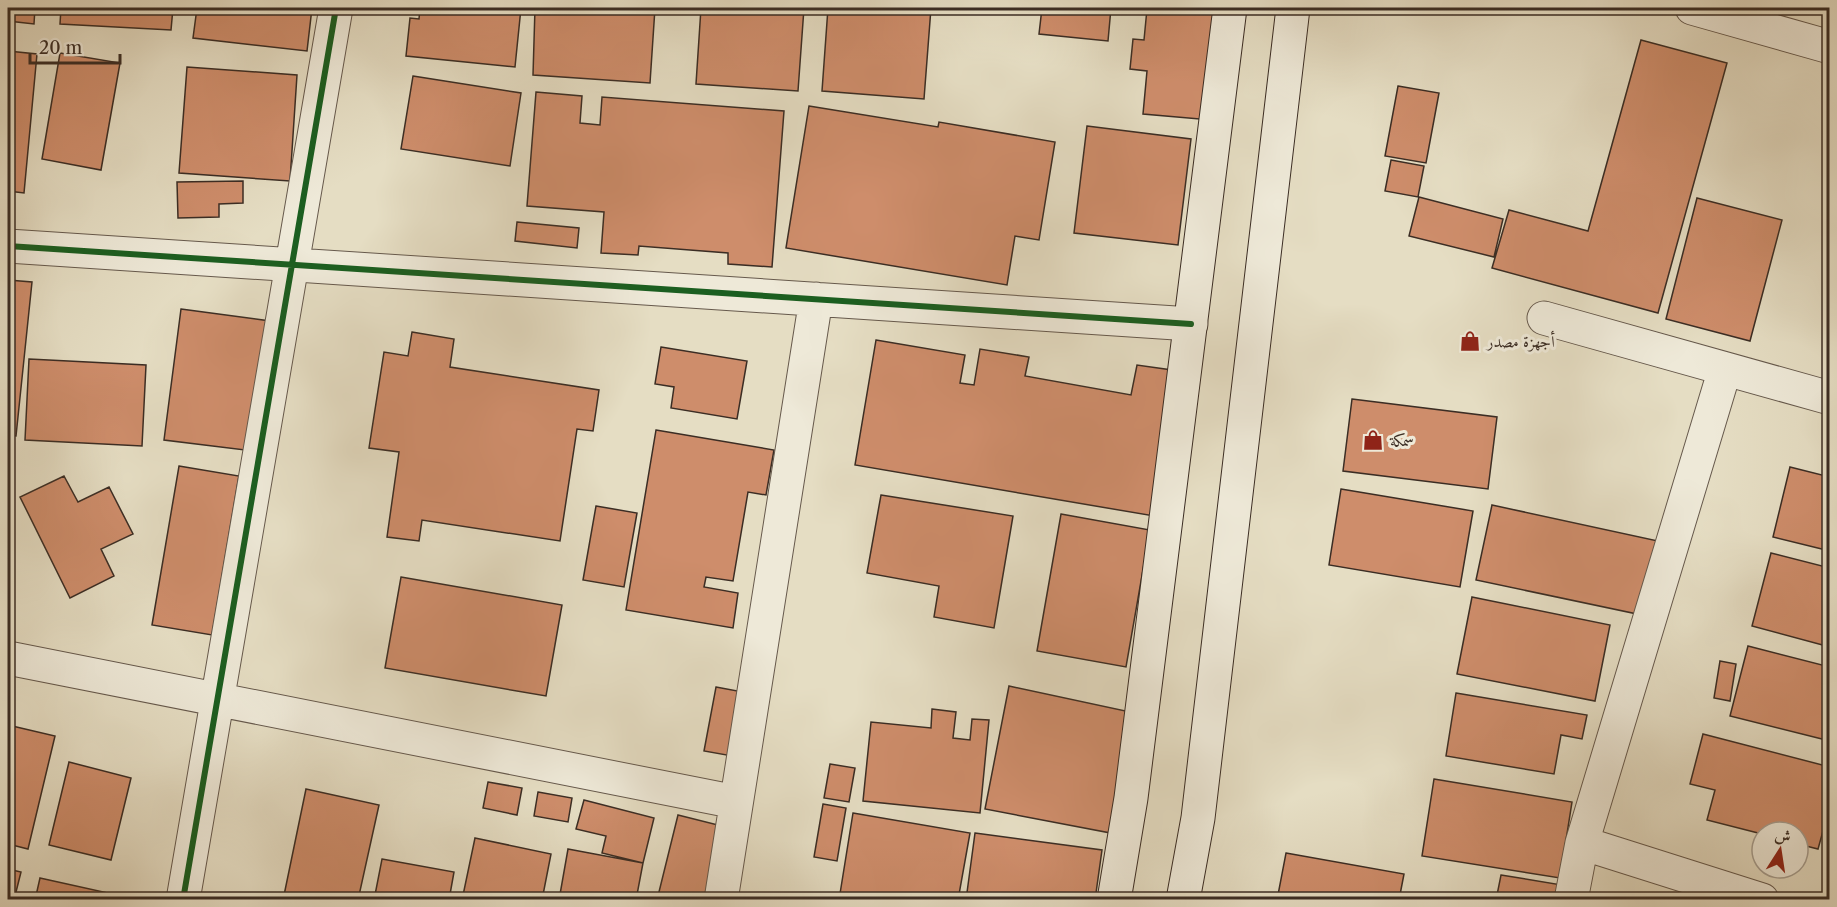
<svg xmlns="http://www.w3.org/2000/svg" width="1837" height="907" font-family="'Libre Caslon Text',Amiri,serif">
<style>
.building{fill:#ce8d6b;stroke:#3b2d24;stroke-width:1.5}
.lines{fill:none;stroke-linecap:round;stroke-linejoin:round}
.street-casing{stroke:#66594c;stroke-width:35}
.secondary-casing{stroke:#3b2d24;stroke-width:35}
.street{stroke:#eee9d8;stroke-width:33}
.secondary{stroke:#eee9d8;stroke-width:33}
.cycleway-casing{stroke:#eee9d8;stroke-width:10}
.cycleway{stroke:#1b5e20;stroke-width:6}
.labels{text-anchor:middle;stroke-width:6;stroke-linejoin:round;paint-order:stroke}
.poi-label{font-size:16px;fill:#3b2d24;stroke:#eee9d8;text-anchor:start}
</style>
<rect width="100%" height="100%" fill="#e5ddc3"/>
<filter id="stains"><feTurbulence type="fractalNoise" baseFrequency=".00333" numOctaves="4"/><feColorMatrix values="0 0 0 0 .2 0 0 0 0 .09 0 0 0 0 .02 0 0 0 .5 -.17"/></filter>
<radialGradient id="worn" r=".72"><stop offset=".6" stop-color="#630" stop-opacity="0"/><stop offset="1" stop-color="#630" stop-opacity=".3"/></radialGradient>
<path class="building" d="M 8,8 L 35,8 L 34,24 L 8,21 Z
M 61,8 L 173,8 L 171,30 L 60,24 Z
M 197,8 L 312,8 L 307,51 L 193,38 Z
M 420,8 L 521,8 L 515,67 L 406,56 L 410,18 L 419,19 Z
M 535,8 L 655,8 L 650,83 L 533,75 Z
M 701,8 L 804,8 L 798,91 L 696,84 Z
M 828,8 L 931,8 L 924,99 L 822,91 Z
M 1042,8 L 1111,8 L 1108,41 L 1039,34 Z
M 1137,8 L 1222,8 L 1211,120 L 1143,114 L 1147,71 L 1130,69 L 1133,39 L 1144,40 L 1147,9 Z
M 1641,40 L 1727,63 L 1658,313 L 1492,268 L 1509,210 L 1588,231 Z
M 8,51 L 37,54 L 24,193 L 8,191 Z
M 60,53 L 120,63 L 101,170 L 42,159 Z
M 187,67 L 297,75 L 290,181 L 179,173 Z
M 413,76 L 521,93 L 510,166 L 401,149 Z
M 1398,86 L 1439,93 L 1426,163 L 1385,156 Z
M 536,92 L 582,96 L 580,123 L 600,125 L 602,97 L 784,111 L 772,267 L 728,264 L 728,253 L 639,246 L 638,255 L 601,253 L 604,212 L 527,206 Z
M 809,106 L 938,127 L 939,122 L 1055,142 L 1039,240 L 1015,236 L 1007,285 L 786,248 Z
M 1087,126 L 1191,139 L 1178,245 L 1074,233 Z
M 1391,160 L 1424,166 L 1418,197 L 1385,191 Z
M 243,181 L 243,203 L 219,204 L 219,217 L 178,218 L 177,182 Z
M 1419,197 L 1503,219 L 1494,257 L 1409,236 Z
M 1697,198 L 1782,220 L 1750,341 L 1666,319 Z
M 517,222 L 579,228 L 577,248 L 515,241 Z
M 8,280 L 32,282 L 16,436 L 8,435 Z
M 181,309 L 270,321 L 253,451 L 164,440 Z
M 412,332 L 454,339 L 450,367 L 599,390 L 593,431 L 577,429 L 560,541 L 422,520 L 419,541 L 387,537 L 399,452 L 369,448 L 384,352 L 408,356 Z
M 876,340 L 965,355 L 960,383 L 974,385 L 980,349 L 1029,357 L 1025,376 L 1131,395 L 1137,365 L 1179,371 L 1154,516 L 855,465 Z
M 661,347 L 747,361 L 737,419 L 671,408 L 674,387 L 655,384 Z
M 29,359 L 146,365 L 142,446 L 25,440 Z
M 1352,399 L 1497,417 L 1488,489 L 1343,471 Z
M 656,430 L 774,450 L 766,495 L 748,492 L 733,581 L 706,577 L 704,587 L 738,593 L 733,628 L 626,610 Z
M 179,466 L 239,476 L 212,635 L 152,625 Z
M 1790,467 L 1830,477 L 1830,551 L 1773,537 Z
M 64,476 L 78,502 L 109,487 L 133,534 L 101,549 L 114,576 L 70,598 L 20,497 Z
M 1341,489 L 1473,511 L 1460,587 L 1329,565 Z
M 881,495 L 1013,516 L 994,628 L 934,617 L 939,586 L 867,573 Z
M 1492,505 L 1658,541 L 1642,615 L 1476,580 Z
M 596,506 L 637,513 L 624,587 L 583,580 Z
M 1061,514 L 1150,530 L 1126,667 L 1037,651 Z
M 1771,553 L 1830,568 L 1830,647 L 1752,626 Z
M 8,559 L 13,559 L 8,596 Z
M 401,577 L 562,605 L 546,696 L 385,668 Z
M 1472,597 L 1610,625 L 1595,701 L 1457,674 Z
M 1748,646 L 1830,667 L 1830,741 L 1730,716 Z
M 1720,661 L 1736,664 L 1730,701 L 1714,698 Z
M 1009,686 L 1135,713 L 1116,834 L 985,809 Z
M 716,687 L 743,692 L 732,756 L 704,751 Z
M 1456,693 L 1587,715 L 1582,739 L 1561,735 L 1554,774 L 1446,756 Z
M 932,709 L 956,712 L 953,738 L 970,740 L 972,719 L 989,720 L 980,813 L 863,801 L 871,722 L 931,728 Z
M 8,725 L 55,736 L 28,849 L 8,844 Z
M 1703,734 L 1830,767 L 1830,806 L 1818,849 L 1798,844 L 1798,832 L 1762,832 L 1762,834 L 1707,820 L 1715,790 L 1690,784 Z
M 69,762 L 131,778 L 111,860 L 49,845 Z
M 830,764 L 855,768 L 849,802 L 824,798 Z
M 1434,779 L 1572,802 L 1560,878 L 1422,856 Z
M 488,782 L 522,788 L 517,815 L 483,808 Z
M 306,789 L 379,805 L 358,900 L 283,900 Z
M 538,792 L 572,798 L 568,822 L 534,816 Z
M 584,800 L 654,818 L 643,863 L 602,853 L 606,836 L 576,829 Z
M 823,804 L 846,808 L 837,861 L 814,857 Z
M 853,813 L 970,833 L 958,900 L 839,900 Z
M 678,815 L 722,826 L 704,900 L 657,900 Z
M 975,833 L 1102,850 L 1095,900 L 966,900 Z
M 475,838 L 551,854 L 542,900 L 462,900 Z
M 568,849 L 643,863 L 636,900 L 559,900 Z
M 1286,853 L 1404,874 L 1399,900 L 1277,900 Z
M 382,859 L 454,872 L 449,900 L 374,900 Z
M 8,869 L 21,872 L 14,900 L 8,900 Z
M 1501,875 L 1562,885 L 1559,900 L 1496,900 Z
M 40,878 L 117,895 L 116,900 L 35,900 Z"/>
<g class="lines">
<g class="street-casing">
<path id="street" d="M 1692,8 L 1830,47
M 8,246 L 1191,324
M 1544,318 L 1830,398
M 8,658 L 736,802
M 1582,843 L 1762,900
M 183,900 L 336,8
M 721,900 L 816,299
M 1571,900 L 1582,843 L 1725,369"/>
</g>
<g class="secondary-casing">
<path id="secondary" d="M 1114,900 L 1131,798 L 1230,8
M 1183,900 L 1198,818 L 1293,8"/>
</g>
<use href="#street" class="street"/>
<use href="#secondary" class="secondary"/>
<g class="cycleway-casing">
<path id="cycleway" d="M 8,246 L 1191,324
M 183,900 L 336,8"/>
</g>
<use href="#cycleway" class="cycleway"/>
</g>
<defs>
<g id="shop-bare" transform="scale(1.62)"><path d="M-5-2.5h2.3a2.7 3.5 0 0 1 5.4 0H5L5.5 6h-11ZM-1.5-2.5h3a1.5 2.3 0 0 0-3 0Z" fill="#8f2418" stroke="#eee9d8" stroke-width="2.5" paint-order="stroke"/></g>
</defs>
<g fill-rule="evenodd">
<use href="#shop-bare" x="1470" y="341"/>
<use href="#shop-bare" x="1373" y="440"/>
</g>
<g class="labels">
<g class="poi-label">
<text x="1487" y="347">أجهزة مصدر</text>
<text x="1390" y="446">سمكة</text>
</g>
</g>
<rect width="1837" height="907" fill="none" stroke="#e5ddc3" stroke-width="30"/>
<rect x="9" y="9" width="1819" height="889" fill="none" stroke="#3b2d24" stroke-width="3"/>
<rect x="15" y="15" width="1807" height="877" fill="none" stroke="#3b2d24" stroke-width="1.5"/>
<g transform="translate(1780 850) rotate(12)"><circle r="28" fill="#eee9d8" stroke="#a69e90" stroke-width="1.5"/>
<path d="M0-4.5L10 22L0 15L-10 22Z" fill="#8f2418"/>
<text y="-9" font-size="16" font-weight="bold" text-anchor="middle" fill="#3b2d24">ش</text>
</g>
<path d="M30 54v9h90v-9" fill="none" stroke="#3b2d24" stroke-width="3"/>
<text x="39" y="54" font-size="18" fill="#3b2d24" stroke="#eee9d8" stroke-width="4.5" paint-order="stroke">20 m</text>
<rect width="100%" height="100%" filter="url(#stains)"/>
<rect width="100%" height="100%" fill="url(#worn)"/>
</svg>
